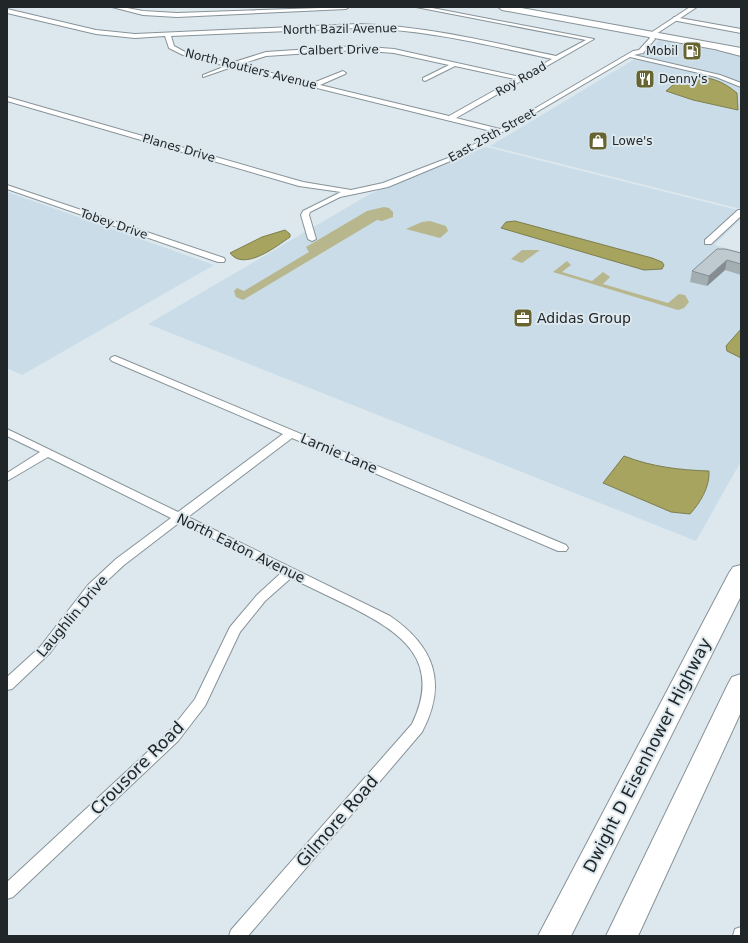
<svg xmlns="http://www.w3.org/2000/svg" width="748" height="943" font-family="'DejaVu Sans',sans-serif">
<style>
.built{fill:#c9dce7}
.green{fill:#b7b68c}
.water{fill:#a6a45f;stroke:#7e7e4e}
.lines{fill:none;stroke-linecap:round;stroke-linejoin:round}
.minor-casing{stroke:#879398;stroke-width:2}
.tertiary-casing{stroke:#879398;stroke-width:2}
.primary-casing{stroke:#879398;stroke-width:2}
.motorway-casing{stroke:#879398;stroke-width:2}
.minor{fill:#fff;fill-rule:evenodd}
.tertiary{fill:#fff;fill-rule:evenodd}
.primary{fill:#fff;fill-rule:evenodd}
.motorway{fill:#fff;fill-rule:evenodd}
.wall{fill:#a3aeb3}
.shaded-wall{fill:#858d92}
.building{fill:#becad0;stroke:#858d92}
.labels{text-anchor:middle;stroke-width:4;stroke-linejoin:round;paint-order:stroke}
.far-street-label{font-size:12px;fill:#212628;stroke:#dce8ee}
.far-poi-label{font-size:12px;fill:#212628;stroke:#dce8ee;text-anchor:start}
.poi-label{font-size:14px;fill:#212628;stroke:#dce8ee;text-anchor:start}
.street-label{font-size:14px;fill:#212628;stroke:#dce8ee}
.near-street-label{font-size:17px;fill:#212628;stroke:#dce8ee}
</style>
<rect width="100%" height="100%" fill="#dce8ee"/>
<path class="built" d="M 660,39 L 741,56 L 741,209 L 490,146 L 630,62 L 649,50 Z
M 486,147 L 741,211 L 741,219 L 714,245 L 741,252 L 741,461 L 696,541 L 148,324 L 370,194 Z
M 7,192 L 78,217 L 214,265 L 22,375 L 7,368 Z"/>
<path class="green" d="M 384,207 L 389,208 L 393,212 L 393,217 L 382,221 L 377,220 L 243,300 L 236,297 L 234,291 L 237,288 L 244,291 L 309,252 L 306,247 L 367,211 Z
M 430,221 L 446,226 L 448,231 L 440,238 L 406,229 L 422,222 Z
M 522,250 L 540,250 L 522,263 L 511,259 Z
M 567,261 L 571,265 L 562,272 L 592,281 L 603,272 L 610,277 L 603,284 L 668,303 L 679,294 L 685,295 L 689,302 L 684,308 L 678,310 L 553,272 Z"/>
<path class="water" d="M 688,77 C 707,75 723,81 737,93 L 738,110 L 693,100 L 666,91 L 673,85 Z
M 515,221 L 652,258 L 662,262 L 664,265 L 662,269 L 644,270 L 501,228 L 506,222 Z
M 285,230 L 290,234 L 290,237 C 277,246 244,272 230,253 L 262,237 Z
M 741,329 L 741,358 L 727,351 L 726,346 Z
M 624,456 C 652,467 680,470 709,471 C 710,487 700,503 690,514 L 671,512 L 603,483 Z"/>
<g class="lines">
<g class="minor-casing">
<path id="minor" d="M 112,7 L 122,7 L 143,11 L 177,13 L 349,7 L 346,9 L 177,17 L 143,15 Z
M 416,7 L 427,7 L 594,39 L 456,118 L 500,129 L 633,51 L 639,50 L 650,38 L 648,35 L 651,33 L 655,39 L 643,53 L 634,55 L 720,75 L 741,83 L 741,87 L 716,77 L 630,57 L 460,157 L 388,187 L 340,197 L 310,212 L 309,215 L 316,239 L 312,241 L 308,239 L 301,215 L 303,211 L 341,192 L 299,186 L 7,101 L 7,97 L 303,182 L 351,190 L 383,183 L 456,155 L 495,132 L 232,67 L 203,77 L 203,75 L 226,66 L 183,55 L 169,48 L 165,36 L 135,38 L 96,34 L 7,13 L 7,9 L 96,30 L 135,34 L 358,24 C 426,26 490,42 556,56 L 586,40 ZM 358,28 C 424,29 487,45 552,59 L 520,77 L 394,49 L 356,46 L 266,52 L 231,63 L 187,53 L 174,46 L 171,36 ZM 356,50 L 394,53 L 449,65 L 423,78 L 423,80 L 425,81 L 455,66 L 515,79 L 449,116 L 320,85 L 345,74 L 346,73 L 343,71 L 313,83 L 238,65 L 266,56 Z
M 674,17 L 741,29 L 741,33 L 672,20 Z
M 7,185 L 224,258 L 225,260 L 224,262 L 218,262 L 7,189 Z
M 738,210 L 741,210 L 741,216 L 711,244 L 705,244 L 705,240 Z
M 115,356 L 566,545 L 568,548 L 566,551 L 558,551 L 292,438 L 188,517 L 390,616 C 434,646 448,683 422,732 L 248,936 L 229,936 L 231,930 L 412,724 C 443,660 401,632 349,606 C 330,597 310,587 291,578 L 265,601 L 240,632 L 205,706 L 178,741 L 13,897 L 7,899 L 7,882 L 168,733 L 195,699 L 230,627 L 257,595 L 281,573 L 180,522 L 124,565 L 96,591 L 50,653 L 12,689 L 7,690 L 7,677 L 40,647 L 88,585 L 116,559 L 171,518 L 48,457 L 7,481 L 7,473 L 40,452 L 7,436 L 7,429 L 178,512 L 283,434 L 112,361 L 110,359 L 112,357 Z
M 741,927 L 741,936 L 733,936 L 735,929 Z"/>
</g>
<g class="tertiary-casing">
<path id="tertiary" d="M 690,7 L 697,7 L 653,36 L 649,36 L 649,34 Z"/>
</g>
<g class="primary-casing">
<path id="primary" d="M 498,7 L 516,7 L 741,48 L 741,54 L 502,10 Z"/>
</g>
<g class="motorway-casing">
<path id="motorway" d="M 722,45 L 741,50 L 741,56 L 718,50 L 717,48 L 718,46 Z
M 741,565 L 741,596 L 571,936 L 538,936 L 729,573 L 733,567 Z
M 741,674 L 741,712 L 638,936 L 606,936 L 728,684 L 732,677 Z"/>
</g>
<use href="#minor" class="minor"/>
<use href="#tertiary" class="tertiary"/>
<use href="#primary" class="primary"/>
<use href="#motorway" class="motorway"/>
</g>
<path class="wall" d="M 741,253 L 741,275 L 725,270 L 707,286 L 690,282 L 692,271 Z"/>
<path class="shaded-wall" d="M 727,260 L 725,270 L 707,286 L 709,276 Z"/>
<path class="building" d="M 717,249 L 725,249 L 741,253 L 741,264 L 727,260 L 709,276 L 692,271 Z"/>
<defs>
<g id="fuel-square" transform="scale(1)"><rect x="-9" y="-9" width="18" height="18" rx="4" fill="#676431" stroke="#dce8ee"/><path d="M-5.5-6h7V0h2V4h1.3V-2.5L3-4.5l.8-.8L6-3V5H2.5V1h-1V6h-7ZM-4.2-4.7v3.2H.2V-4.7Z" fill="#fff"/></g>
<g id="restaurant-square" transform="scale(1)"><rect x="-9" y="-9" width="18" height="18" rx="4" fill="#676431" stroke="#dce8ee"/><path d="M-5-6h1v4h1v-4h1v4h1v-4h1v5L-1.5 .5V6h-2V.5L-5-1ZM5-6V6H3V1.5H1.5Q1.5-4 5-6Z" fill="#fff"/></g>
<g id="shop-square" transform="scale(1)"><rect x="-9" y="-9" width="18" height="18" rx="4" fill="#676431" stroke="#dce8ee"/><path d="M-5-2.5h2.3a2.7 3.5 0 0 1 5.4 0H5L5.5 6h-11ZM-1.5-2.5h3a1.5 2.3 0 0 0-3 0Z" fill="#fff"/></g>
<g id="office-square" transform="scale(1)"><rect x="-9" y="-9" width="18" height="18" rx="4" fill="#676431" stroke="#dce8ee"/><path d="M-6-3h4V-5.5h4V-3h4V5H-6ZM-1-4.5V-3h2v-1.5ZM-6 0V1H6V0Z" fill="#fff"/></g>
</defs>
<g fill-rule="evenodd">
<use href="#fuel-square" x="692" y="51"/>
<use href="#restaurant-square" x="645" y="79"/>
<use href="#shop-square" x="598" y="141"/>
<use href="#office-square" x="523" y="318"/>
</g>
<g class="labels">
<g class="far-street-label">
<text transform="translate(340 29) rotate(-1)" y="4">North Bazil Avenue</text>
<text transform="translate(339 50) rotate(-1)" y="4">Calbert Drive</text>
<text transform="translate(251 69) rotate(14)" y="4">North Routiers Avenue</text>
<text transform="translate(521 79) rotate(-30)" y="4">Roy Road</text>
<text transform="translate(492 135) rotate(-29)" y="4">East 25th Street</text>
<text transform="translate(179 148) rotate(16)" y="4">Planes Drive</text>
<text transform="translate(114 224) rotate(19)" y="4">Tobey Drive</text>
</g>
<g class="far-poi-label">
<text x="678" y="55" text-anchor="end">Mobil</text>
<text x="659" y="83">Denny's</text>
<text x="612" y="145">Lowe's</text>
</g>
<g class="poi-label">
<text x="537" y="323">Adidas Group</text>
</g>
<g class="street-label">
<text transform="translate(339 453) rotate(23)" y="5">Larnie Lane</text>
<text transform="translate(241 548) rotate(26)" y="5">North Eaton Avenue</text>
<text transform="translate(72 616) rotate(-50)" y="5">Laughlin Drive</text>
</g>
<g class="near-street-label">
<text transform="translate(647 755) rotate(-63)" y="6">Dwight D Eisenhower Highway</text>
<text transform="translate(137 768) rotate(-45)" y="6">Crousore Road</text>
<text transform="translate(337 821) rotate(-49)" y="6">Gilmore Road</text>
</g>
</g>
<rect width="748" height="943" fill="none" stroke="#212628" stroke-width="16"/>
</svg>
